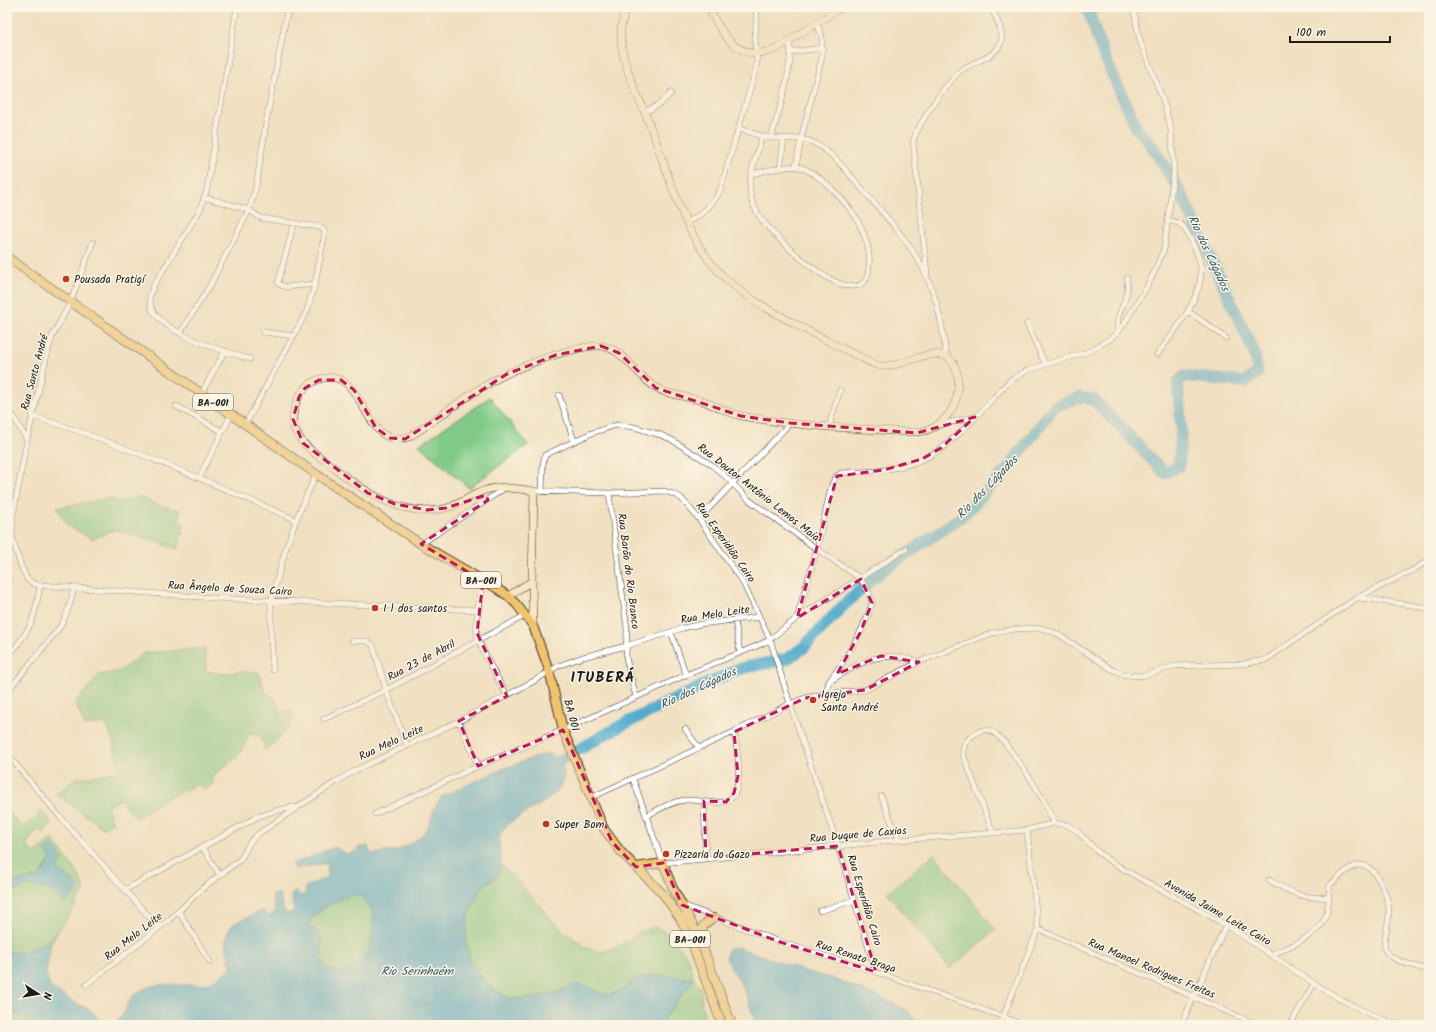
<svg xmlns="http://www.w3.org/2000/svg" width="1436" height="1032" font-family="Kalam,sans-serif">
<style>
.green{fill:#7fca87;stroke:#4e7352}
.water{fill:#4da9cb;stroke:#346274;fill-rule:evenodd}
.lines{fill:none;stroke-linecap:round;stroke-linejoin:round}
.river{stroke:#4da9cb;stroke-width:12}
.street-casing{stroke:#3c3935;stroke-width:6}
.secondary-casing{stroke:#3c3935;stroke-width:8}
.primary-casing{stroke:#3c3935;stroke-width:10}
.street{stroke:#fff;stroke-width:5}
.secondary{stroke:#f9e7c3;stroke-width:7}
.primary{stroke:#f1c36a;stroke-width:8}
.marked{fill:none;stroke:#c2185b;stroke-width:3;stroke-dasharray:8 5;stroke-linejoin:round}
.poi-dot{fill:#c8321e;stroke:#fcf5e5;stroke-width:1.5}
.labels{text-anchor:middle;stroke-width:3;stroke-linejoin:round;paint-order:stroke}
.shield{fill:#fcf5e5;stroke:#5f5d58;stroke-width:1}
.shield-label{font-size:10px;font-weight:bold;fill:#1c1c1c}
.poi-label{font-size:11px;fill:#1c1c1c;stroke:#fcf5e5;text-anchor:start}
.street-label{font-size:11px;fill:#1c1c1c;stroke:#fcf5e5}
.water-label{font-size:12px;font-style:italic;fill:#325b6b;stroke:#fcf5e5}
.district-label{font-size:15px;font-weight:bold;letter-spacing:1px;fill:#1c1c1c;stroke:#fcf5e5}
</style>
<rect width="100%" height="100%" fill="#fcf5e5"/>
<filter id="ink" filterUnits="userSpaceOnUse"><feTurbulence type="fractalNoise" baseFrequency=".025" numOctaves="2"/><feDisplacementMap in="SourceGraphic" scale="8" xChannelSelector="R" yChannelSelector="G"/><feConvolveMatrix kernelMatrix="1 2 1 2 8 2 1 2 1" color-interpolation-filters="sRGB"/></filter>
<filter id="wash" filterUnits="userSpaceOnUse"><feTurbulence type="fractalNoise" baseFrequency=".012" numOctaves="4" result="noise"/><feDisplacementMap in="SourceGraphic" scale="16" xChannelSelector="R" yChannelSelector="G"/><feGaussianBlur stdDeviation="0.9" result="paint"/><feColorMatrix in="noise" values="0 0 0 0 0 0 0 0 0 0 0 0 0 0 0 0 0 1.4 0 .05"/><feComposite in="paint" operator="in"/></filter>
<g filter="url(#wash)">
<rect width="100%" height="100%" fill="#f1e0c1"/>
<path class="green" d="M 490,397 L 528,445 L 469,488 L 419,445 Z
M 140,497 L 159,506 L 180,510 L 179,520 L 184,526 L 178,549 L 117,530 L 108,532 L 93,539 L 68,526 L 57,508 L 110,498 L 121,502 Z
M 205,648 L 206,671 L 221,674 L 244,671 L 259,673 L 265,692 L 275,698 L 280,713 L 290,710 L 295,716 C 288,731 278,740 265,750 L 260,735 L 250,733 L 239,755 L 214,775 L 213,783 L 204,791 L 198,784 L 162,801 L 136,818 L 120,799 L 107,807 L 113,822 L 103,828 L 56,794 L 75,779 L 120,771 L 112,739 L 106,723 L 85,726 L 75,703 L 99,675 L 120,671 L 144,653 Z
M 41,809 L 48,816 L 52,825 L 44,833 L 39,829 L 26,844 L 34,854 L 52,838 L 78,874 L 85,889 C 70,913 58,941 29,950 C 22,952 14,953 7,952 L 7,894 L 30,885 L 52,891 L 72,880 L 57,869 L 51,858 L 39,877 L 7,883 L 7,811 L 23,827 L 38,817 L 37,813 Z
M 934,854 L 996,930 L 950,969 L 887,893 Z
M 501,864 L 534,899 L 552,920 L 564,931 L 587,948 L 602,952 L 617,947 L 629,940 L 641,931 L 655,927 L 667,933 L 687,956 L 694,979 L 701,990 L 702,1005 L 707,1025 L 663,1025 L 665,1017 L 694,979 L 646,976 L 633,981 L 623,991 L 608,995 L 581,985 L 537,998 L 523,999 L 509,997 L 495,991 L 484,981 L 474,969 L 469,956 L 466,941 L 466,927 L 469,912 L 475,898 L 483,885 L 496,878 Z
M 350,895 L 362,896 C 368,902 374,911 374,920 C 375,942 361,977 334,971 C 329,970 325,966 322,961 C 320,956 322,948 322,943 L 309,927 L 310,920 C 322,909 334,900 350,895 Z
M 7,1009 L 31,1021 L 36,1025 L 7,1025 Z"/>
<path class="water" d="M 548,753 L 561,761 C 562,766 565,772 564,776 C 563,803 512,812 501,833 C 495,843 504,856 501,866 C 496,882 489,878 482,888 C 459,921 459,964 494,990 C 514,1006 542,996 564,990 C 568,988 576,984 581,985 C 590,985 600,995 609,995 C 624,994 625,984 634,980 C 653,972 675,977 694,979 L 665,1017 L 663,1025 L 114,1025 C 116,1022 120,1019 122,1016 C 128,1007 127,1000 137,993 C 156,978 183,988 204,984 C 212,983 224,973 231,969 L 225,942 L 227,933 L 233,924 L 263,910 L 268,917 L 275,911 L 272,895 L 279,893 L 285,914 L 294,912 L 291,895 L 296,891 L 300,896 L 306,894 L 305,887 L 328,877 L 326,863 L 295,869 L 292,864 L 335,847 L 345,854 L 355,852 L 359,847 L 368,846 L 371,854 L 399,850 L 412,843 L 423,834 L 430,822 L 434,809 L 442,796 L 507,767 ZM 350,895 L 362,896 C 368,902 374,911 374,920 C 374,943 361,977 334,971 C 329,970 325,966 322,961 C 320,956 323,948 322,942 C 321,939 319,934 317,931 L 309,927 L 310,920 L 323,908 Z
M 51,844 L 63,860 L 57,869 L 72,880 L 79,889 L 65,904 L 52,891 L 30,885 L 7,894 L 7,883 L 39,877 L 51,859 L 45,850 Z
M 59,930 L 51,944 L 46,973 L 50,987 L 75,1003 L 89,1009 L 100,1019 L 111,1025 L 36,1025 L 31,1021 L 7,1009 L 7,952 C 27,956 45,943 59,930 Z
M 737,947 L 808,972 L 834,979 L 872,994 L 907,1010 L 920,1023 L 919,1025 L 757,1025 L 743,988 L 726,958 L 728,949 Z"/>
<g class="lines">
<path class="river" d="M 547,768 L 622,725 L 738,669 L 787,659 L 803,648 L 843,606 L 879,573 L 964,515 L 1009,467 L 1055,406 L 1080,397 L 1094,400 L 1165,473 L 1179,466 L 1181,430 L 1178,383 L 1184,376 L 1244,382 L 1258,373 L 1254,352 L 1181,193 L 1148,140 L 1137,129 L 1102,51 L 1087,7"/>
</g>
</g>
<g filter="url(#ink)">
<g class="lines">
<g class="street-casing">
<path id="street" d="M 237,7 L 207,189 L 200,210 L 154,285 C 151,292 148,298 151,306 C 159,333 224,351 250,359
M 791,52 L 823,48
M 645,112 L 660,104 L 671,93
M 739,129 C 750,132 761,137 772,138 C 785,139 801,137 814,143 C 833,152 848,173 862,189 C 881,211 902,233 917,258 C 934,286 943,323 946,356
M 771,138 C 778,115 795,63 789,41
M 796,166 L 801,139 L 822,57 L 822,37 L 817,23
M 780,169 L 784,138
M 751,174 C 762,172 790,164 799,167 C 819,172 846,202 857,219 C 864,232 871,251 869,265 C 869,271 868,278 864,282 C 841,303 775,237 762,220 C 758,214 754,207 752,201 C 745,180 757,156 762,136
M 204,197 L 249,210 L 261,218 L 319,227 L 323,229 L 325,232 L 315,284 L 307,311 L 245,425
M 687,222 C 702,215 712,206 720,191 L 755,72 L 757,62 L 755,39 L 757,7
M 294,223 L 278,283 L 280,285 L 286,287 L 315,284
M 93,242 L 71,301 L 52,337 L 48,350 L 27,440 L 13,515 L 12,538 L 21,566 L 27,579 L 34,584 L 40,585 L 214,598 L 478,610
M 927,274 L 913,141 C 920,120 944,87 959,72 C 972,60 995,60 1001,42 C 1004,30 995,17 991,7
M 1188,311 L 1226,338
M 1027,324 L 1045,364
M 263,332 L 294,336
M 1118,332 C 1115,314 1123,310 1126,295 C 1128,290 1127,284 1127,278
M 180,333 L 209,287 L 249,210 L 256,187 L 267,117 L 288,7
M 1157,355 C 1174,331 1207,294 1200,263 C 1198,251 1190,239 1185,229 C 1181,222 1175,222 1168,221
M 201,394 L 225,351
M 559,395 L 574,441
M 7,405 L 27,440
M 176,406 L 223,432
M 32,416 C 123,444 209,482 296,520
M 939,425 L 974,417
M 829,426 L 840,390
M 199,478 L 231,415
M 534,491 L 609,493 L 664,491 L 676,495 L 681,498 L 699,519 L 743,583 L 770,639 L 790,704 L 838,846 L 876,972
M 542,492 L 543,464 L 545,455 L 592,433 L 616,425 L 634,427 L 661,435 L 672,440 L 712,465 L 726,477 L 749,500 L 817,549 L 861,579 L 870,595 L 872,603 L 869,613 L 860,633 L 847,656 L 829,682 L 825,694
M 609,493 L 627,629 L 626,658 L 636,697
M 699,519 L 790,423
M 421,544 L 505,488
M 483,581 C 480,598 475,616 477,634 C 480,650 499,680 507,696
M 7,583 L 9,583
M 1359,598 L 1411,605 L 1429,609
M 797,618 L 817,549 L 831,488 C 833,481 835,477 841,473 C 855,472 870,472 884,470 C 903,467 925,460 941,449 C 967,430 988,402 1011,380 L 1028,370 L 1090,351 L 1110,339 L 1118,332 L 1125,322 L 1145,290 L 1152,277 L 1164,249 L 1174,170 L 1171,130 L 1163,100 L 1140,41 L 1133,7
M 735,620 L 740,653
M 671,632 L 686,675
M 352,641 L 367,641 L 373,645 L 386,690 L 407,746
M 10,654 C 32,628 35,618 40,585
M 273,670 L 271,638 L 271,601 L 285,551 L 296,520 L 316,474
M 832,680 C 863,660 883,649 919,662
M 7,692 L 60,627 C 68,613 71,603 74,588
M 324,719 L 386,690 L 526,615
M 459,721 L 478,766
M 685,729 L 699,748
M 7,754 L 61,818 L 159,928
M 633,779 L 663,863 L 899,840 L 993,833 L 1027,830 L 1054,823 L 1067,825 L 1076,830 L 1098,852 L 1110,861 C 1148,885 1189,903 1227,926 C 1283,961 1335,1004 1398,1025
M 881,796 L 899,840
M 590,798 L 734,732 L 790,704 L 805,698 L 825,694 L 865,690 L 919,662 L 992,633 L 1016,629 L 1042,628 L 1058,634 L 1111,669 L 1125,675 L 1143,676 L 1174,666 L 1242,664 L 1265,660 L 1357,598 L 1415,569 L 1429,560
M 704,801 L 706,858
M 375,814 L 478,766 L 563,730 L 686,675 L 759,645 L 769,640 L 797,618 L 906,549
M 646,816 C 658,810 672,801 686,800 C 698,799 710,804 723,802 C 747,800 737,747 734,732
M 993,833 L 963,754 C 962,744 967,739 975,734 C 982,728 990,729 997,735 C 1004,740 1008,747 1013,754 C 1029,775 1044,798 1054,823
M 203,848 L 219,874
M 1269,880 C 1292,893 1302,899 1328,897
M 125,890 L 257,817 L 275,811 L 294,807
M 683,905 L 780,942 L 876,972 L 1004,1017 L 1023,1025
M 820,911 L 854,900
M 179,912 L 210,962
M 1038,929 L 1258,1025
M 1271,955 C 1290,946 1318,937 1326,916 C 1329,906 1328,895 1330,885 C 1338,878 1350,865 1361,865 C 1378,867 1389,899 1389,913 C 1389,923 1382,941 1385,950 C 1390,961 1418,967 1429,970
M 86,985 L 169,920 L 203,888 L 241,859 L 250,842 L 258,834 L 337,781 L 356,770 L 459,721 L 534,681 L 558,666 L 583,657 L 626,646 L 683,628 L 701,624 L 759,617
M 1000,1025 L 1038,929 L 1027,830
M 1181,1025 L 1226,925
M 1290,1025 L 1314,984"/>
</g>
<g class="secondary-casing">
<path id="secondary" d="M 708,7 C 724,36 737,64 776,49 L 842,7
M 508,596 L 532,581
M 533,626 L 532,581 L 534,491 C 518,489 501,485 486,490 C 472,494 461,504 447,508 C 401,521 359,487 325,461 C 310,450 291,437 293,416 C 295,401 302,386 317,380 C 369,361 359,456 411,436 C 437,419 460,400 486,385 C 509,371 535,361 561,353 C 574,350 586,345 600,346 C 625,347 638,382 665,392 C 677,396 690,397 703,401 C 716,406 728,413 742,416 C 797,427 855,428 911,432 C 942,434 964,403 957,373 C 955,366 953,360 947,357 C 928,346 899,371 877,365 C 868,362 859,356 850,352 C 834,344 817,336 801,327 C 773,312 744,297 722,275 C 684,239 668,171 649,123 C 638,94 619,62 621,29 C 622,22 624,14 626,7"/>
</g>
<g class="primary-casing">
<path id="primary" d="M 7,257 L 316,474 L 421,544 L 496,588 L 508,596 L 517,605 L 533,626 L 549,670 L 563,730 L 604,829 L 621,852 L 663,894 L 680,918 L 691,941 L 722,1025
M 636,867 L 663,863 L 672,886 L 699,937 L 732,1025
M 699,937 L 704,925 L 713,918"/>
</g>
<use href="#street" class="street"/>
<use href="#secondary" class="secondary"/>
<use href="#primary" class="primary"/>
</g>
</g>
<path d="M0 0H1436V1032H0ZM 601,346 L 619,353 L 656,388 L 741,416 L 790,423 L 917,433 L 975,417 L 941,448 L 922,459 L 884,470 L 837,476 L 797,618 L 861,579 L 872,603 L 860,633 L 837,674 L 881,656 L 919,662 L 865,690 L 805,698 L 734,732 L 738,776 L 734,793 L 726,802 L 704,801 L 706,858 L 838,846 L 876,972 L 780,942 L 682,905 L 663,863 L 636,867 L 612,842 L 563,730 L 478,766 L 459,721 L 507,696 L 477,633 L 483,581 L 421,544 L 488,500 L 486,495 L 446,508 L 427,510 L 395,504 L 368,493 L 303,443 L 293,419 L 299,397 L 305,388 L 319,380 L 341,380 L 354,390 L 376,428 L 390,438 L 405,439 L 507,374 L 556,355 Z" fill="#f1e0c1" fill-opacity=".55" fill-rule="evenodd"/>
<path class="marked" d="M 601,346 L 619,353 L 656,388 L 741,416 L 790,423 L 917,433 L 975,417 L 941,448 L 922,459 L 884,470 L 837,476 L 797,618 L 861,579 L 872,603 L 860,633 L 837,674 L 881,656 L 919,662 L 865,690 L 805,698 L 734,732 L 738,776 L 734,793 L 726,802 L 704,801 L 706,858 L 838,846 L 876,972 L 780,942 L 682,905 L 663,863 L 636,867 L 612,842 L 563,730 L 478,766 L 459,721 L 507,696 L 477,633 L 483,581 L 421,544 L 488,500 L 486,495 L 446,508 L 427,510 L 395,504 L 368,493 L 303,443 L 293,419 L 299,397 L 305,388 L 319,380 L 341,380 L 354,390 L 376,428 L 390,438 L 405,439 L 507,374 L 556,355 Z"/>
<g class="poi-dot">
<circle cx="66" cy="279" r="4"/>
<circle cx="375" cy="608" r="4"/>
<circle cx="813" cy="700" r="4"/>
<circle cx="546" cy="824" r="4"/>
<circle cx="666" cy="854" r="4"/>
</g>
<g class="labels">
<g class="shield">
<rect x="193" y="394" width="40" height="16" rx="3"/>
<rect x="461" y="572" width="40" height="16" rx="3"/>
<rect x="670" y="931" width="40" height="16" rx="3"/>
</g>
<g class="shield-label">
<text x="213" y="406">BA-001</text>
<text x="481" y="584">BA-001</text>
<text x="690" y="943">BA-001</text>
</g>
<g class="poi-label">
<text x="74" y="283">Pousada Pratigí</text>
<text x="383" y="612">I l dos santos</text>
<text x="821" y="698">Igreja<tspan x="821" dy="13">Santo André</tspan></text>
<text x="554" y="828">Super Bom</text>
<text x="674" y="858">Pizzaria do Gazo</text>
</g>
<g class="street-label">
<text transform="translate(34 372) rotate(-75)" y="4">Rua Santo André</text>
<text transform="translate(759 492) rotate(38)" y="4">Rua Doutor Antônio Lemos Maia</text>
<text transform="translate(726 542) rotate(55)" y="4">Rua Esperidião Cairo</text>
<text transform="translate(629 571) rotate(83)" y="4">Rua Barão do Rio Branco</text>
<text transform="translate(230 588) rotate(3)" y="4">Rua Ângelo de Souza Cairo</text>
<text transform="translate(715 614) rotate(-9)" y="4">Rua Melo Leite</text>
<text transform="translate(421 660) rotate(-28)" y="4">Rua 23 de Abril</text>
<text transform="translate(572 715) rotate(75)" y="4">BA 001</text>
<text transform="translate(391 742) rotate(-25)" y="4">Rua Melo Leite</text>
<text transform="translate(858 834) rotate(-5)" y="4">Rua Duque de Caxias</text>
<text transform="translate(865 900) rotate(73)" y="4">Rua Esperidião Cairo</text>
<text transform="translate(1218 912) rotate(30)" y="4">Avenida Jaime Leite Cairo</text>
<text transform="translate(133 936) rotate(-38)" y="4">Rua Melo Leite</text>
<text transform="translate(856 956) rotate(18)" y="4">Rua Renato Braga</text>
<text transform="translate(1152 968) rotate(23)" y="4">Rua Manoel Rodrigues Freitas</text>
</g>
<g class="water-label">
<text transform="translate(1209 253) rotate(65)" y="4">Rio dos Cágados</text>
<text transform="translate(987 487) rotate(-46)" y="4">Rio dos Cágados</text>
<text transform="translate(698 688) rotate(-25)" y="4">Rio dos Cágados</text>
<text x="417" y="975">Rio Serinhaém</text>
</g>
<g class="district-label">
<text x="603" y="682">ITUBERÁ</text>
</g>
</g>
<rect width="1436" height="1032" fill="none" stroke="#fcf5e5" stroke-width="24"/>
<g transform="translate(38 994) rotate(102)" stroke="#fcf5e5" stroke-width="3" paint-order="stroke">
<path d="M0-3L7 15L0 10L-7 15Z" fill="#1c1c1c"/>
<text y="-6" font-size="11" font-weight="bold" text-anchor="middle" fill="#1c1c1c">N</text>
</g>
<path d="M1290 36v6h100v-6" fill="none" stroke="#1c1c1c" stroke-width="2"/>
<text x="1296" y="36" font-size="12" fill="#1c1c1c" stroke="#fcf5e5" stroke-width="3" paint-order="stroke">100 m</text>
</svg>
